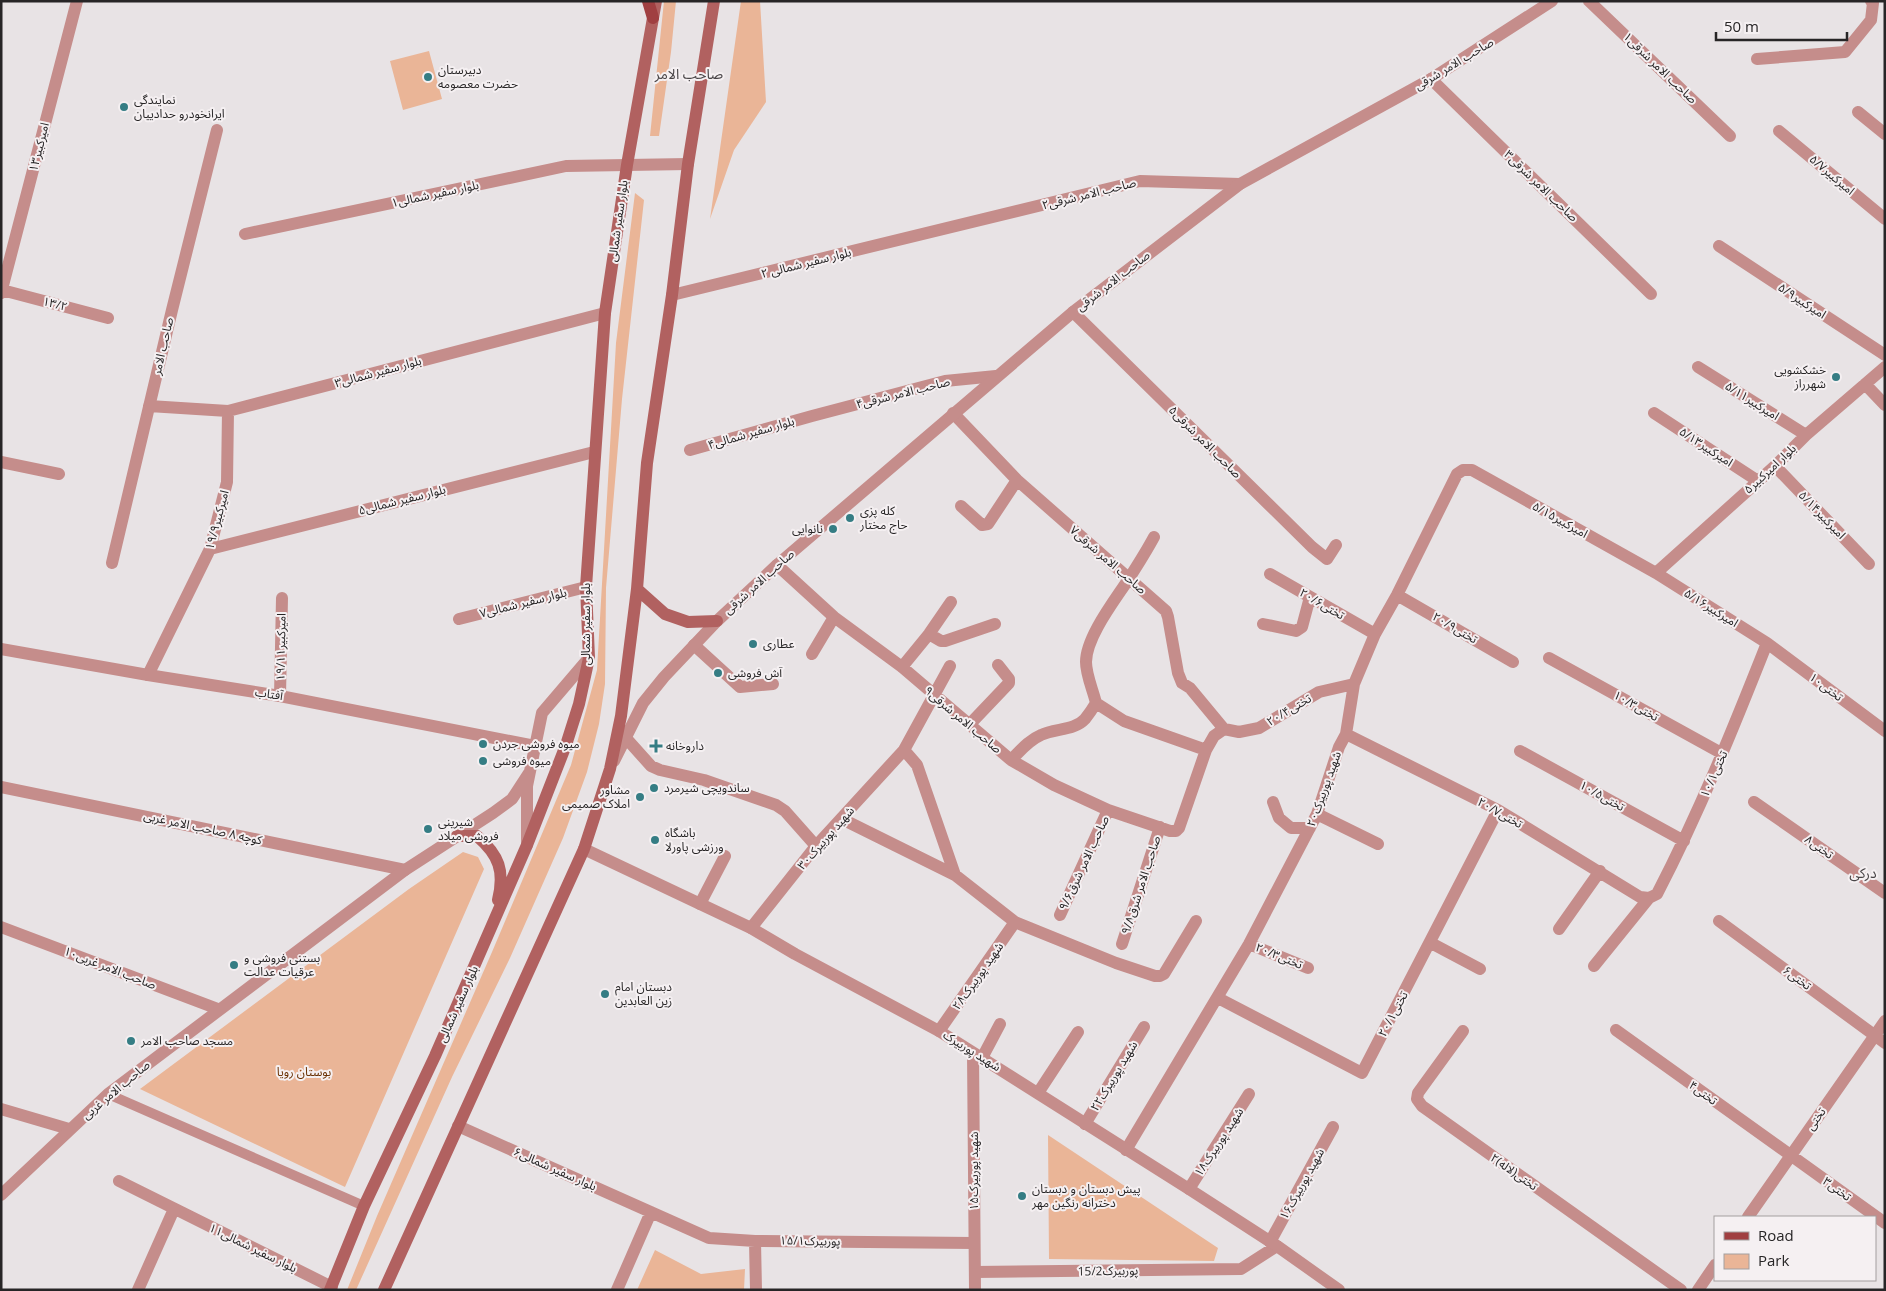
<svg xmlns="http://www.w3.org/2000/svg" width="1886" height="1291" font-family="'Open Sans','Noto Sans Arabic',sans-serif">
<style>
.green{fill:#eab597}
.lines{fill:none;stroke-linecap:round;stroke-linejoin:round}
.service{stroke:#c58d8b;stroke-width:10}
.minor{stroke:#c58d8b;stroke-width:12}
.tertiary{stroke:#c58d8b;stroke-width:12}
.secondary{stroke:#b16160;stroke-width:12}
.primary{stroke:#a03f41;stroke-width:12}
.poi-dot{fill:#357d84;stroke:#f5f0f2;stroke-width:2}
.labels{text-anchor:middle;stroke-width:4;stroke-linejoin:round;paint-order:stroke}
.street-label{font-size:12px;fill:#272526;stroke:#f5f0f2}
.poi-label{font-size:12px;fill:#272526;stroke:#f5f0f2;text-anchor:start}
.park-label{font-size:12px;fill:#692f01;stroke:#f5f0f2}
.neighbourhood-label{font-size:14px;fill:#494547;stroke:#f5f0f2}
</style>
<rect width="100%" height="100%" fill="#e8e3e5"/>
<path class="green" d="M 664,1 L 676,1 L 671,52 L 659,136 L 650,136 Z
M 741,1 L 760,1 L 766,102 L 734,150 L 710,219 Z
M 429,51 L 442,99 L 403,110 L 390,61 Z
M 635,193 L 644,200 L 622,399 L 606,588 L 605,684 L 599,724 L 587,772 L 563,838 L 510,958 L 452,1077 L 356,1290 L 347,1290 L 377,1216 L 492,952 L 571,765 L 597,670 L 616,343 Z
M 463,852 L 478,857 L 484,869 L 345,1187 L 140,1089 L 409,889 Z
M 1048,1135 L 1218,1248 L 1214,1261 L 1049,1259 Z
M 655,1250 L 701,1274 L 745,1269 L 744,1290 L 637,1290 Z"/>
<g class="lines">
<path class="service" d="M 108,1094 L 364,1206"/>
<path class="minor" d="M 1589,1 L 1730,136
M 1757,59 L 1845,52 L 1871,20 L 1873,3 L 1871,1
M 1431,79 L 1651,294
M 1858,112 L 1885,134
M 1779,131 L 1885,219
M 245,234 L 566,166 L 688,164
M 1719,246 L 1885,355
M 2,290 L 108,318
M 1,293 L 77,1
M 672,295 L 1140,181 L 1240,184
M 1073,312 L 1312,547 L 1327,559 L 1336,545
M 1698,367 L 1806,435
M 1865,384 L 1885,405
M 149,406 L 228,411 L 605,313
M 953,413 L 1017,480 L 1166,611 L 1168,617 L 1178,673 L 1182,683 L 1190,688 L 1224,729
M 1654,413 L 1758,481
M 690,450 L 812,416 L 945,381 L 996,376
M 1,462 L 59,474
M 1775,466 L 1869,564
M 961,506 L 982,525 L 988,524 L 1017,480
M 1154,537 C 1146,552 1137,566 1128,580 C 1115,600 1086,637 1086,662 C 1086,675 1093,690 1096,703 L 1124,721 L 1206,750
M 210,549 L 594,452
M 112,563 L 172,310 L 217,130
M 777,565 L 834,617 L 902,667 L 1011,760 L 1054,785 L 1108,810 L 1170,831 L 1176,831 L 1179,828 L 1206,750 L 1214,736 L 1224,729
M 1656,573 L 1775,466 L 1806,435 L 1885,367
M 1270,574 L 1375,634
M 1397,595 L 1513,662
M 459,619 L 586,587
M 1263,624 L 1296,631 L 1302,627 L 1310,597
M 929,634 L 941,641 L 945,641 L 995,624
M 694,645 L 740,687 L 773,684
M 812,654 L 834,617
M 1549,658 L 1723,754
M 902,667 L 929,634 L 951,602
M 148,675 L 210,549 L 227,482 L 228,411
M 280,696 L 282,598
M 970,724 L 1009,683 L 1009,679 L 998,665
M 1224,729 L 1239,732 L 1259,728 L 1319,692 L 1354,684
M 1346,734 L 1498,810 L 1640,897 L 1649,898
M 625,737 L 651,766 L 660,770 L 704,780 L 776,805 L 785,811 L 816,846
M 904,750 L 917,765 L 955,875
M 1520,751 L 1684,841
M 1011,760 C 1020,751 1029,740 1041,735 C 1055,728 1074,731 1085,719 C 1089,714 1093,708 1096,703
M 1,787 L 405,870
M 1273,802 L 1279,818 L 1291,828 L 1310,828
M 1754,802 L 1885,893
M 1317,814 L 1378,844
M 842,819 L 955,875 L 1015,922 L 1116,963 L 1155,976 L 1160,976 L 1164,974 L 1196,921
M 700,904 L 725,856
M 1060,915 L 1108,810
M 1719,921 L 1885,1043
M 1,927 L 218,1009
M 751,928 L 816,846 L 904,750 L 950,666
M 1559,929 L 1600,871
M 1431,943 L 1480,969
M 1122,944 L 1160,827
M 1249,944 L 1308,968
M 1594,966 L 1649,898 L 1657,894 C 1699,813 1733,729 1767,643
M 1218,998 L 1362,1073 L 1498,810
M 1616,1030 L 1885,1223
M 939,1031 L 1015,922
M 1463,1031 L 1418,1093 L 1417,1099 L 1422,1106 L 1681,1290
M 982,1058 L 1000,1024
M 1038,1093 L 1078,1032
M 1,1109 L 69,1129
M 1085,1124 L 1144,1027
M 458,1126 L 709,1238 L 755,1241 L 974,1243
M 1126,1150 L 1249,944 L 1317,814 L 1339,747 L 1346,734 L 1354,684 L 1375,634 L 1397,595 L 1457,474 L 1463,470 L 1472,470 L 1656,573 L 1767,643 L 1885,731
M 119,1181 L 332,1287
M 1189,1189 L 1249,1094
M 1748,1217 L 1885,1021
M 755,1241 L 756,1290
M 1270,1242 L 1333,1127
M 975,1272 L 1241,1269 L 1277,1246
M 138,1290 L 174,1209
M 617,1290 L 651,1212
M 1698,1290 L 1715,1265"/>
<path class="tertiary" d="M 1,649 L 148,675 L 280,696 L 535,746
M 614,761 L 643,703 L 664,677 L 717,621 L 777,565 L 1073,312 L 1240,184 L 1431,79 L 1552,1
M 527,845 L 527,786 L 542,713 L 589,658
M 584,849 L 751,928 L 795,954 L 939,1031 L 1189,1189 L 1277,1246 L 1339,1290
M 973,1053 L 975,1290
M 1,1195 L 108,1094 L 405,870 L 493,813 L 512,799 L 529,773"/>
<path class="secondary" d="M 637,589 L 665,614 L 688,622 L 717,621
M 457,836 L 477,836 C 499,855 505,871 498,900
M 330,1290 L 364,1206 L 435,1056 L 527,845 L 566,745 L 579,704 L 589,658 L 586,587 L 605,313 L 627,165 L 656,1
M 384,1290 L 584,849 L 610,769 L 621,716 L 637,589 L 647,463 L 672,295 L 688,164 L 714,1"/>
<path class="primary" d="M 648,1 L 653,18"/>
</g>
<g class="poi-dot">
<circle cx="428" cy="77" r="5"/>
<circle cx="124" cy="107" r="5"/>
<circle cx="1836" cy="377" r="5"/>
<circle cx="850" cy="518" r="5"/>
<circle cx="833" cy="529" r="5"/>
<circle cx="753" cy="644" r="5"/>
<circle cx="718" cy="673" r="5"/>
<circle cx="483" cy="744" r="5"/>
<path d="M653.5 738.5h5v5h5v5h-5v5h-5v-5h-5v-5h5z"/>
<circle cx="483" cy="761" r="5"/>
<circle cx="654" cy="788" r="5"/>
<circle cx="640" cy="797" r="5"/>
<circle cx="428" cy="829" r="5"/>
<circle cx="655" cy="840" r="5"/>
<circle cx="234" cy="965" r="5"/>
<circle cx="605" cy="994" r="5"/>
<circle cx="131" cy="1041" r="5"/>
<circle cx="1022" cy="1196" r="5"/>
</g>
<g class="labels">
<g class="street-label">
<text transform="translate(1454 64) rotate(-31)" y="4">صاحب الامر شرقی</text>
<text transform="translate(1660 68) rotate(44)" y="4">صاحب الامر شرقی۱</text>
<text transform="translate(39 147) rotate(-76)" y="4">امیرکبیر۱۳</text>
<text transform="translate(1832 175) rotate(40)" y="4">امیرکبیر۵/۷</text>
<text transform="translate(1541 186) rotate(44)" y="4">صاحب الامر شرقی۳</text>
<text transform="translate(435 194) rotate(-12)" y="4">بلوار سفیر شمالی۱</text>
<text transform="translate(1089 194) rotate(-14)" y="4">۲صاحب الامر شرقی</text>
<text transform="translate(618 221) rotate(-82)" y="4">بلوار سفیر شمالی</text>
<text transform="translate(806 263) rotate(-14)" y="4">بلوار سفیر شمالی ۲</text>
<text transform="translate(1113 281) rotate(-38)" y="4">صاحب الامر شرقی</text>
<text transform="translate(1802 301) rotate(33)" y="4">امیرکبیر۵/۹</text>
<text transform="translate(55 304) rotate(15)" y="4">۱۳/۲</text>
<text transform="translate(163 346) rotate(-77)" y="4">صاحب الامر</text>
<text transform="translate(378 372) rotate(-15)" y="4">بلوار سفیر شمالی۳</text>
<text transform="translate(903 393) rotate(-14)" y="4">صاحب الامر شرقی۴</text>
<text transform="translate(1752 401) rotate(32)" y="4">امیرکبیر۵/۱۱</text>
<text transform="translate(751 433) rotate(-16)" y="4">بلوار سفیر شمالی۴</text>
<text transform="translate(1205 442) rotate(45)" y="4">صاحب الامر شرقی۵</text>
<text transform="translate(1706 447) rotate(33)" y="4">امیرکبیر۵/۱۳</text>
<text transform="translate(1770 469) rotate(-43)" y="4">بلوار امیرکبیر۵</text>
<text transform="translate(402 500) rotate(-14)" y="4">بلوار سفیر شمالی۵</text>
<text transform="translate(1822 515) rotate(46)" y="4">امیرکبیر۵/۱۴</text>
<text transform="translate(217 520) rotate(-75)" y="4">امیرکبیر۱۹/۹</text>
<text transform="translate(1560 520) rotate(29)" y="4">امیرکبیر۵/۱۵</text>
<text transform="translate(1108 560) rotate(41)" y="4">صاحب الامر شرقی۷</text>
<text transform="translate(759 582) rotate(-42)" y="4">صاحب الامر شرقی</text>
<text transform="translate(523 603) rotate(-14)" y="4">بلوار سفیر شمالی۷</text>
<text transform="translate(1322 604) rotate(30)" y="4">تختی۲۰/۶</text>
<text transform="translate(1711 608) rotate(32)" y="4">امیرکبیر۵/۱۶</text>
<text transform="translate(586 624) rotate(-90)" y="4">بلوار سفیر شمالی</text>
<text transform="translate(1455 628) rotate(30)" y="4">تختی۲۰/۹</text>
<text transform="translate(281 647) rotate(-89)" y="4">امیرکبیر۱۹/۱۱</text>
<text transform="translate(1826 687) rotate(37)" y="4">تختی۱۰</text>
<text transform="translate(269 694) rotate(9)" y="4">آفتاب</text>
<text transform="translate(1636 706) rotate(29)" y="4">تختی۱۰/۳</text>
<text transform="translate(1289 710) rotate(-31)" y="4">تختی۲۰/۴</text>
<text transform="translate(963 720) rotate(40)" y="4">صاحب الامر شرقی۹</text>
<text transform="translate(1714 774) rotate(-66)" y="4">تختی۱۰/۱</text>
<text transform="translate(1324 789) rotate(-70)" y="4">شهید پوربیرک۲۰</text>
<text transform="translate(1602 796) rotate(29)" y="4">تختی۱۰/۵</text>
<text transform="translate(1500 813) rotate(29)" y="4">تختی۲۰/۷</text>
<text transform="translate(203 828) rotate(12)" y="4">کوچه ۸ صاحب الامر غربی</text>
<text transform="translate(826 838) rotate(-49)" y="4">شهید پوربیرک۳۰</text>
<text transform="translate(1819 847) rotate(35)" y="4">تختی۸</text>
<text transform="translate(1084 863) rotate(-65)" y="4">صاحب الامر شرق۹/۶</text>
<text transform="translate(1141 885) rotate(-72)" y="4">صاحب الامر شرق۹/۸</text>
<text transform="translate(1279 956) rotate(22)" y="4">تختی۲۰/۳</text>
<text transform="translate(110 968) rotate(21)" y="4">صاحب الامر غربی۱۰</text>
<text transform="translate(978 976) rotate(-55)" y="4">شهید پوربیرک۲۸</text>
<text transform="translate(1797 978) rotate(36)" y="4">تختی۶</text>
<text transform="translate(458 1004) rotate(-66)" y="4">بلوار سفیر شمالی</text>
<text transform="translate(1393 1014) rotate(-62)" y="4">تختی۲۰/۱</text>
<text transform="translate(972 1051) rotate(32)" y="4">شهید پوربیرک</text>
<text transform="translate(1114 1076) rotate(-59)" y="4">شهید پوربیرک۲۲</text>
<text transform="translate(116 1090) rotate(-40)" y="4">صاحب الامر غربی</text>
<text transform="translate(1703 1093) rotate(36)" y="4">تختی۴</text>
<text transform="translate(1816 1119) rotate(-55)" y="4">تختی</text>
<text transform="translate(1219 1142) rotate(-57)" y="4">شهید پوربیرک۱۸</text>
<text transform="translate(555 1169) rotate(24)" y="4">بلوار سفیر شمالی۶</text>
<text transform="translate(974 1171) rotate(-90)" y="4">شهید پوربیرک۱۵</text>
<text transform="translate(1514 1172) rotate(35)" y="4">۲تختی(لاله)</text>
<text transform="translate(1302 1184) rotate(-61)" y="4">شهید پوربیرک۱۶</text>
<text transform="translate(1837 1189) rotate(36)" y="4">تختی۳</text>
<text transform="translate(810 1241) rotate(1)" y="4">پوربیرک۱۵/۱</text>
<text transform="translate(253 1248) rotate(26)" y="4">بلوار سفیر شمالی۱۱</text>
<text transform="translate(1108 1271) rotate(-1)" y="4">پوربیرک15/2</text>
</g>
<g class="poi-label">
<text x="438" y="74">دبیرستان<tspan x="438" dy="14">حضرت معصومه</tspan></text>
<text x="134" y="104">نمایندگی<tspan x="134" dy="14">ایرانخودرو حدادییان</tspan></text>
<text x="1826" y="374" text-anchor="end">خشکشویی<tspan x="1826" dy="14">شهرراز</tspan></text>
<text x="860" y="515">کله پزی<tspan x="860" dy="14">حاج مختار</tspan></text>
<text x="823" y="533" text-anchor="end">نانوایی</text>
<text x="763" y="648">عطاری</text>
<text x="728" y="677">آش فروشی</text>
<text x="493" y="748">میوه فروشی جردن</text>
<text x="666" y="750">داروخانه</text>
<text x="493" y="765">میوه فروشی</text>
<text x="664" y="792">ساندویچی شیرمرد</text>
<text x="630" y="794" text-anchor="end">مشاور<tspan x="630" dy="14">املاک صمیمی</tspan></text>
<text x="438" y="826">شیرینی<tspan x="438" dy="14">فروشی میلاد</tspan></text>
<text x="665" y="837">باشگاه<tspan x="665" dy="14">ورزشی پاورلا</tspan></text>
<text x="244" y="962">بستنی فروشی و<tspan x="244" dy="14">عرقیات عدالت</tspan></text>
<text x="615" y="991">دبستان امام<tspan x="615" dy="14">زین العابدین</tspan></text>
<text x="141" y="1045">مسجد صاحب الامر</text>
<text x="1032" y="1193">پیش دبستان و دبستان<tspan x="1032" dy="14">دخترانه رنگین مهر</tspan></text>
</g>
<g class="park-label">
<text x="304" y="1076">بوستان رویا</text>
</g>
<g class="neighbourhood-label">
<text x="689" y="79">صاحب الامر</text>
<text x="1863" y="878">درکی</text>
</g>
</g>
<rect width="1886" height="1291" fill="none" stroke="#272526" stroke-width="5"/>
<rect x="1714" y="1216" width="162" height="65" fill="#f5f0f2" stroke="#a39fa0"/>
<rect x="1724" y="1232" width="25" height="8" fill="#a03f41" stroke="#a39fa0"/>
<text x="1758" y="1241" font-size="15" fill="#272526">Road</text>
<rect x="1724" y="1254" width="25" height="15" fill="#eab597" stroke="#a39fa0"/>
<text x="1758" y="1266" font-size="15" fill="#272526">Park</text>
<path d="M1716 32v8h131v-8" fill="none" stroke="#272526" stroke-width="2.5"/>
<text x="1724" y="32" font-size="15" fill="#272526" stroke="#f5f0f2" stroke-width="4" paint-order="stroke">50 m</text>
</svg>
